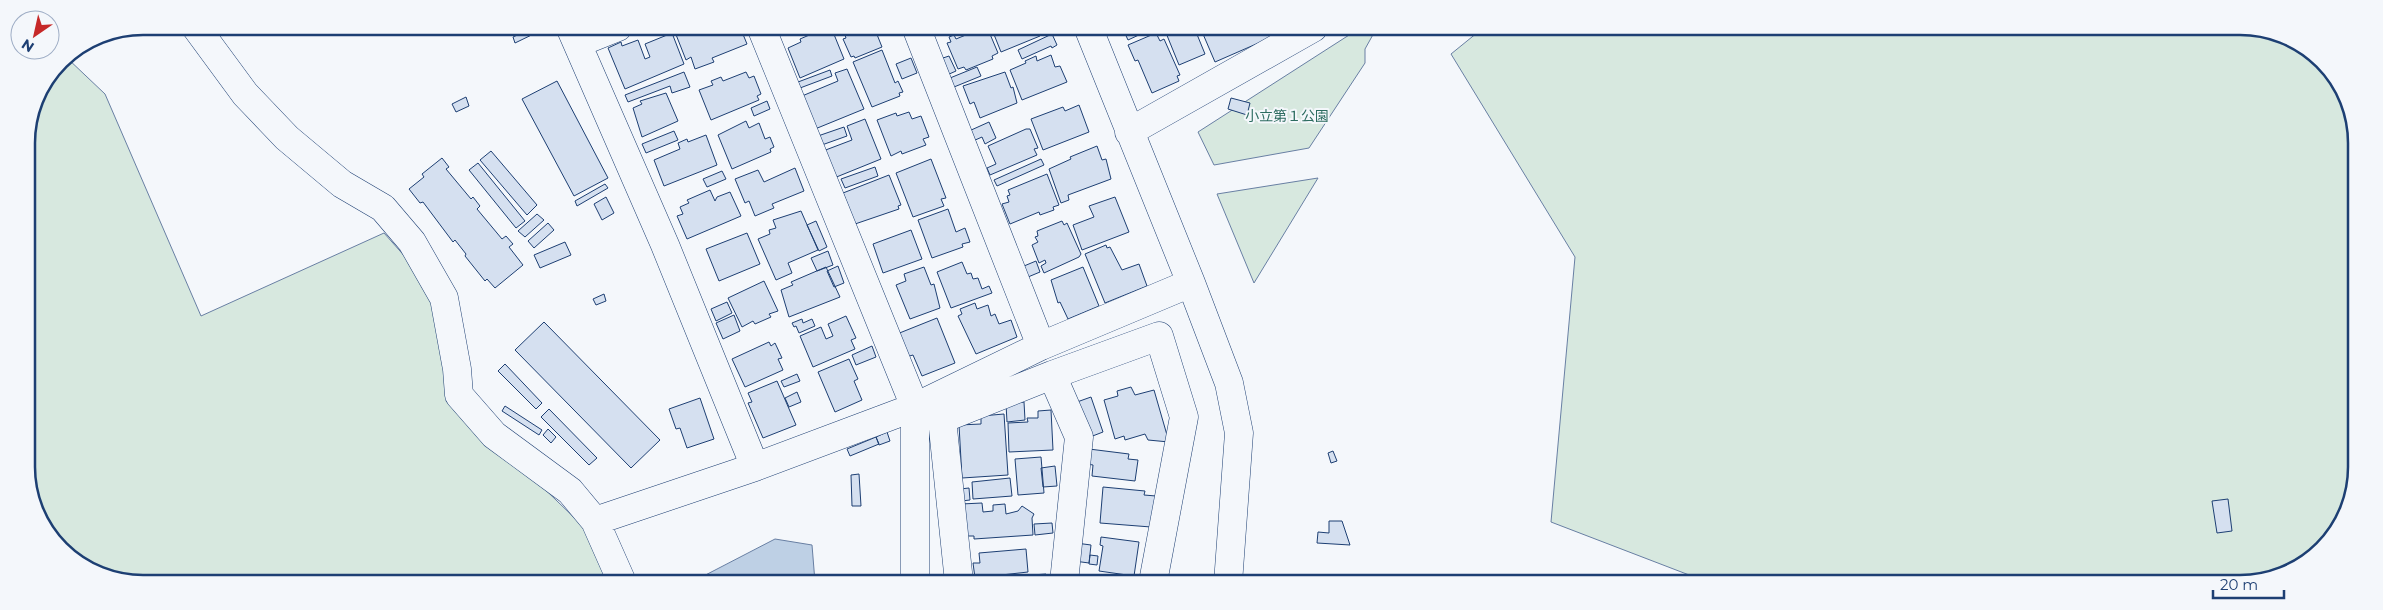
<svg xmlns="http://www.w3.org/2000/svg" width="2383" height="610" font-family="Montserrat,'Noto Sans JP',sans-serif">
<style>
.green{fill:#d7e8df;stroke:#687fa3}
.water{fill:#bed0e5;stroke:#687fa3}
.building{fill:#d5e0f0;stroke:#1d3f73}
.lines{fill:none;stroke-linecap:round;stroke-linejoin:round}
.minor-casing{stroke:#1d3f73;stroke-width:29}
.minor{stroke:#f4f7fb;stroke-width:28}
.labels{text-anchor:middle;stroke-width:4;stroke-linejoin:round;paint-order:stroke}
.park-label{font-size:14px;fill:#2c6c60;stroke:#f4f7fb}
.rim{fill:none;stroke:#1d3f73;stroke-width:2.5}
</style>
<rect width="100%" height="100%" fill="#f4f7fb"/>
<path class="green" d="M 1360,28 L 1375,28 L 1375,31 L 1365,49 L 1365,63 L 1309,148 L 1214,165 L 1198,132 Z
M 1483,28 L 2263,29 L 2323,61 L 2355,121 L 2354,490 L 2317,555 L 2247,584 L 1710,583 L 1551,522 L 1575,257 L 1451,54 Z
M 66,57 L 105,94 L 201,316 L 384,233 L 439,295 L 468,415 L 616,558 L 624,582 L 120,581 L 60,549 L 29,490 L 26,136 L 38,92 L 61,60 Z
M 1318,178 L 1254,283 L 1217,194 Z"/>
<path class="water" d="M 775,539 L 812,545 L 815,582 L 692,582 Z"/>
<path class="building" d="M 535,27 L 548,27 L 515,43 L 513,37 Z
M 673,27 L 715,27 L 716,30 L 726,27 L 740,27 L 747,44 L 712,58 L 714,62 L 695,69 L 691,57 L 686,60 Z
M 828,27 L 831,27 L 844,59 L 800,78 L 788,48 L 801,42 L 800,39 Z
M 842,27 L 874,27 L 882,47 L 855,58 L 854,56 L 851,57 L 843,39 L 846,38 Z
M 976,27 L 987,27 L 998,53 L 992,56 L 993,59 L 966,70 L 964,67 L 958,69 L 947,43 L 951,42 L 949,37 L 954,35 L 956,39 L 978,30 Z
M 991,27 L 1048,27 L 1038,32 L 1040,36 L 1001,52 Z
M 1122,27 L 1156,27 L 1128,40 Z
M 1194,27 L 1205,54 L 1179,65 L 1164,28 Z
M 1200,27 L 1266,27 L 1270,38 L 1215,62 Z
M 672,33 L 684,64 L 625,89 L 608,48 L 621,42 L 622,46 L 638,40 L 645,59 L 650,57 L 645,44 Z
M 1156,33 L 1160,41 L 1164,39 L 1180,75 L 1177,76 L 1179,81 L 1152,93 L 1138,60 L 1135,61 L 1128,45 Z
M 1052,34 L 1057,45 L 1052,48 L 1051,46 L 1022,59 L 1018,50 Z
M 882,50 L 895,83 L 898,81 L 903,92 L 899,93 L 900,96 L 872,107 L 853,62 Z
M 1051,55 L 1055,67 L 1060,66 L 1067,82 L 1022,100 L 1010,70 L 1026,63 L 1025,61 L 1036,56 L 1037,61 Z
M 949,56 L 956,71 L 947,75 L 940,59 Z
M 911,58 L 917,73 L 902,79 L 896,64 Z
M 977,67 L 981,76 L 954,87 L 950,78 Z
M 847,69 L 864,109 L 815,129 L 802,96 L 838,81 L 835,73 Z
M 830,70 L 832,76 L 800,88 L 798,82 Z
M 684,72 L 690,87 L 672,93 L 670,86 L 628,102 L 625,95 Z
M 746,72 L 749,78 L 754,76 L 761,94 L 757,96 L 759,100 L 711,120 L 699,90 L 713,85 L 711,81 L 721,77 L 723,81 Z
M 1005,72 L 1011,88 L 1013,87 L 1017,103 L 980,118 L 974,102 L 970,104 L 963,86 Z
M 557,81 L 608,178 L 574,196 L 522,99 Z
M 666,93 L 678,121 L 642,137 L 633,108 L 642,104 L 640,101 Z
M 466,97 L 469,106 L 456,112 L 452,104 Z
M 1231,98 L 1250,103 L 1247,115 L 1228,109 Z
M 767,101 L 770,109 L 754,116 L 751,108 Z
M 1079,105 L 1089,132 L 1043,150 L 1031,119 L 1063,107 L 1065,111 Z
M 909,112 L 912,119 L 921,116 L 929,137 L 923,139 L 926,145 L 902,154 L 901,151 L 891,156 L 877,120 L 896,113 L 897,116 Z
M 865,119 L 881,159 L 834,178 L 823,151 L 852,140 L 847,126 Z
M 746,121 L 749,128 L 759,123 L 765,139 L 770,137 L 774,147 L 770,149 L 771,152 L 732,169 L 718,135 Z
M 989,122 L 996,138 L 985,144 L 982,137 L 973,141 L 969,131 Z
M 844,127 L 847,136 L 819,146 L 815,137 Z
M 1026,129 L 1030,129 L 1038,148 L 1034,149 L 1037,155 L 990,175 L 987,168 L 996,164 L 988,146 Z
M 674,131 L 678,140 L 646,153 L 642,144 Z
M 706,135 L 717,165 L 664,186 L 654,160 L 680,149 L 678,143 L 687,139 L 688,142 Z
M 1097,146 L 1102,160 L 1106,159 L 1111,179 L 1068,195 L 1069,200 L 1061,203 L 1049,169 L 1071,159 L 1070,157 Z
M 491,151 L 537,205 L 527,215 L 480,160 Z
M 442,158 L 449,167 L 446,169 L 471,199 L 473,197 L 480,206 L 477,209 L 502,239 L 506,236 L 513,244 L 509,247 L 523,265 L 495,288 L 487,279 L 485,281 L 465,256 L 466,254 L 455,240 L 453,242 L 423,202 L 420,203 L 409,189 L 424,177 L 422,174 Z
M 931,159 L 946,198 L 941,199 L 944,206 L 913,217 L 896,173 Z
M 1041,159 L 1044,165 L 997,186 L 994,180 Z
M 478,163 L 525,221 L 516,228 L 469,170 Z
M 875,167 L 878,176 L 845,188 L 841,179 Z
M 795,168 L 804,191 L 772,204 L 774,208 L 755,216 L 749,201 L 745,203 L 735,179 L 758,170 L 764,182 Z
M 722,171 L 726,179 L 707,187 L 703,179 Z
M 1047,174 L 1059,205 L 1053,207 L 1054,210 L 1040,215 L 1039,212 L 1010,224 L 1002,204 L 1009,202 L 1007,196 L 1010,195 L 1008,190 Z
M 889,175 L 901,205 L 898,206 L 899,209 L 855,224 L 843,193 Z
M 605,184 L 608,188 L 577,206 L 575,201 Z
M 710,190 L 715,201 L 717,197 L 730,192 L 741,216 L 687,239 L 677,216 L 683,214 L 680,207 L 689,203 L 687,200 Z
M 606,197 L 614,213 L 602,220 L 594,204 Z
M 1115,197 L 1129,232 L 1082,250 L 1073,225 L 1094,217 L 1089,206 Z
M 948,209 L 956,232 L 965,228 L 970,242 L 962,244 L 963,247 L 932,258 L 918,220 Z
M 801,211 L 818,250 L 788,263 L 792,273 L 776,280 L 758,239 L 770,234 L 769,230 L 776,228 L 773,220 Z
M 537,214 L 544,220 L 525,237 L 518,231 Z
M 816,221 L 827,247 L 819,251 L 807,225 Z
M 1062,221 L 1064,225 L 1067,223 L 1081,254 L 1079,257 L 1044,273 L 1041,266 L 1046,263 L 1045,260 L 1039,263 L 1032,245 L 1038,242 L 1035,237 L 1038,236 L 1037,231 Z
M 548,223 L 554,230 L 534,248 L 528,241 Z
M 911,230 L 922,259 L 883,273 L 873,244 Z
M 747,233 L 760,264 L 719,281 L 706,249 Z
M 565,242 L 571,255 L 540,268 L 534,255 Z
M 1106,245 L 1107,248 L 1110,247 L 1122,270 L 1139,264 L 1147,286 L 1105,303 L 1085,254 Z
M 828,251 L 833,265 L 817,271 L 811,258 Z
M 1036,261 L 1040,272 L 1028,277 L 1024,266 Z
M 962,262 L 967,274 L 971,273 L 973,279 L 978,278 L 982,289 L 989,286 L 992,293 L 951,308 L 937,272 Z
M 838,266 L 844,283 L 834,287 L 827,271 Z
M 826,267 L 840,297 L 789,317 L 781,290 L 793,285 L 791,282 Z
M 924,267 L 931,285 L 934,284 L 940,308 L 910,319 L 896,285 L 906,281 L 904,274 Z
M 1083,267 L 1099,306 L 1068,319 L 1060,302 L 1058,303 L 1051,280 Z
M 764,281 L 778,311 L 769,314 L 771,317 L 755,324 L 753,321 L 742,327 L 728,298 Z
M 604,294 L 606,301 L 596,305 L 593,299 Z
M 727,302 L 732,313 L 716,321 L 711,309 Z
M 975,303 L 977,309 L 988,305 L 991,316 L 995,314 L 999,324 L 1011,320 L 1017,337 L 976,354 L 958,316 L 962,314 L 960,309 Z
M 734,315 L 740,331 L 723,339 L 716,323 Z
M 846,316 L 856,338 L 851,340 L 855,349 L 813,367 L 800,336 L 821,327 L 826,339 L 833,336 L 828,324 Z
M 937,318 L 955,363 L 922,376 L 913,355 L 906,357 L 897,334 Z
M 802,319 L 803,323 L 812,319 L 815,326 L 799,333 L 796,326 L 794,327 L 792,323 Z
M 544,322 L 660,440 L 631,468 L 515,350 Z
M 769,342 L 771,346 L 775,343 L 782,358 L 778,359 L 783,370 L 745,387 L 732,359 Z
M 872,346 L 876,357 L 856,365 L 852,355 Z
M 849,359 L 858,379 L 854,381 L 862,400 L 835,412 L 818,372 Z
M 505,364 L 542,403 L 536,409 L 498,371 Z
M 797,374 L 800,381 L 784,387 L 781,381 Z
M 777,381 L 796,425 L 763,438 L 748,403 L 752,402 L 748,393 Z
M 1131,387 L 1135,395 L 1154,390 L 1169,442 L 1148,440 L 1145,434 L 1125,440 L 1124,436 L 1115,439 L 1104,400 L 1118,396 L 1117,391 Z
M 797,392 L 801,402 L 789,407 L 785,398 Z
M 1091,397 L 1103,432 L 1090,437 L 1077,402 Z
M 700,398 L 714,439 L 687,448 L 680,428 L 676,429 L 669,409 Z
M 1024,402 L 1025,420 L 1007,422 L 1006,404 Z
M 505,406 L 542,430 L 539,435 L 502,411 Z
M 549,409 L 597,458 L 589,465 L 541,417 Z
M 1051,410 L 1053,450 L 1009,452 L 1008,423 L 1028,422 L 1027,418 L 1038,418 L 1038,411 Z
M 1004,414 L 1008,475 L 962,478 L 959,425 L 981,424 L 981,416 Z
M 548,429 L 556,437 L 551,443 L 543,435 Z
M 887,432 L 890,441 L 879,445 L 876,437 Z
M 876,437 L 879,444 L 850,456 L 847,449 Z
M 1089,449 L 1129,454 L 1128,459 L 1138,460 L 1135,481 L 1092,476 L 1093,465 L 1087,464 Z
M 1333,451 L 1337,461 L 1331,463 L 1328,453 Z
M 1041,457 L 1044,493 L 1018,495 L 1015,459 Z
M 1055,466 L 1057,486 L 1043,487 L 1041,468 Z
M 859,474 L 861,506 L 852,506 L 851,475 Z
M 1010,478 L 1012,496 L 973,499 L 972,482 Z
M 1103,487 L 1145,491 L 1144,495 L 1156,496 L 1151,527 L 1100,523 Z
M 969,488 L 970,500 L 961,501 L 960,489 Z
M 2228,499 L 2232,531 L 2217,533 L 2212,501 Z
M 982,503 L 983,512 L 993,511 L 993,505 L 1005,504 L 1006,514 L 1018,511 L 1022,506 L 1034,514 L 1032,518 L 1033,535 L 974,539 L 974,536 L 964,536 L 961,504 Z
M 1329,521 L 1342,521 L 1350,545 L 1317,543 L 1318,532 L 1329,533 Z
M 1052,523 L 1053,533 L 1035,535 L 1034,524 Z
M 1101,537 L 1139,542 L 1134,576 L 1099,571 L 1103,546 L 1100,545 Z
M 1076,543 L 1091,545 L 1089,563 L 1074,561 Z
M 1026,549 L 1028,572 L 975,578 L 973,563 L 980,563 L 979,553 Z
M 1090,555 L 1098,556 L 1097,565 L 1089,564 Z
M 1046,574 L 1047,582 L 1018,582 L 1018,576 Z
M 1078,578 L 1112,581 L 1112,582 L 1077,582 Z"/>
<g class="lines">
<g class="minor-casing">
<path id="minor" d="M 195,26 L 245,94 L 287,138 L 342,184 L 383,208 L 412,242 L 444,298 L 457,369 L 459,395 L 494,435 L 570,491 L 595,521
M 570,27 L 665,245 L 755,467
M 761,27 L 915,407 L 915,582
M 916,27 L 1041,346
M 1088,27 L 1191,283 L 1229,383 L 1239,433 L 1228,583
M 578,43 L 618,27
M 1129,132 L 1313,28
M 1052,375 L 1079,437 L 1064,582
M 930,407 L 942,419 L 959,582
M 942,419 L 1052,375 L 1159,336 L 1184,417 L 1153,582
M 622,582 L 595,521 L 755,467 L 915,407 L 1041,346 L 1191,283"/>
</g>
<use href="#minor" class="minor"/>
</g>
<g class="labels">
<g class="park-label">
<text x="1287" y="121">小立第１公園</text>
</g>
</g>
<path d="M0 0H2383V610H0ZM143 35H2240A108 108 0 0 1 2348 143V467A108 108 0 0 1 2240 575H143A108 108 0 0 1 35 467V143A108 108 0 0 1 143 35Z" fill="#f4f7fb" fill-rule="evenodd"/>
<path class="rim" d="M143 35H2240A108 108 0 0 1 2348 143V467A108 108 0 0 1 2240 575H143A108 108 0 0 1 35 467V143A108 108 0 0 1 143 35Z"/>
<g transform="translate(35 35) rotate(214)"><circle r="24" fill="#f4f7fb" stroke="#9eadc5"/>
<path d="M0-4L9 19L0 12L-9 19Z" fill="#c62828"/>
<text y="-8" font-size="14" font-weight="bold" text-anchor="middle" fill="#1d3f73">N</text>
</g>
<path d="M2213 590v8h71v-8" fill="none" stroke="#1d3f73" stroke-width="2.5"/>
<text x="2220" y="590" font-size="15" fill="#1d3f73" stroke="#f4f7fb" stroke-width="4" paint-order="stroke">20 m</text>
</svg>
